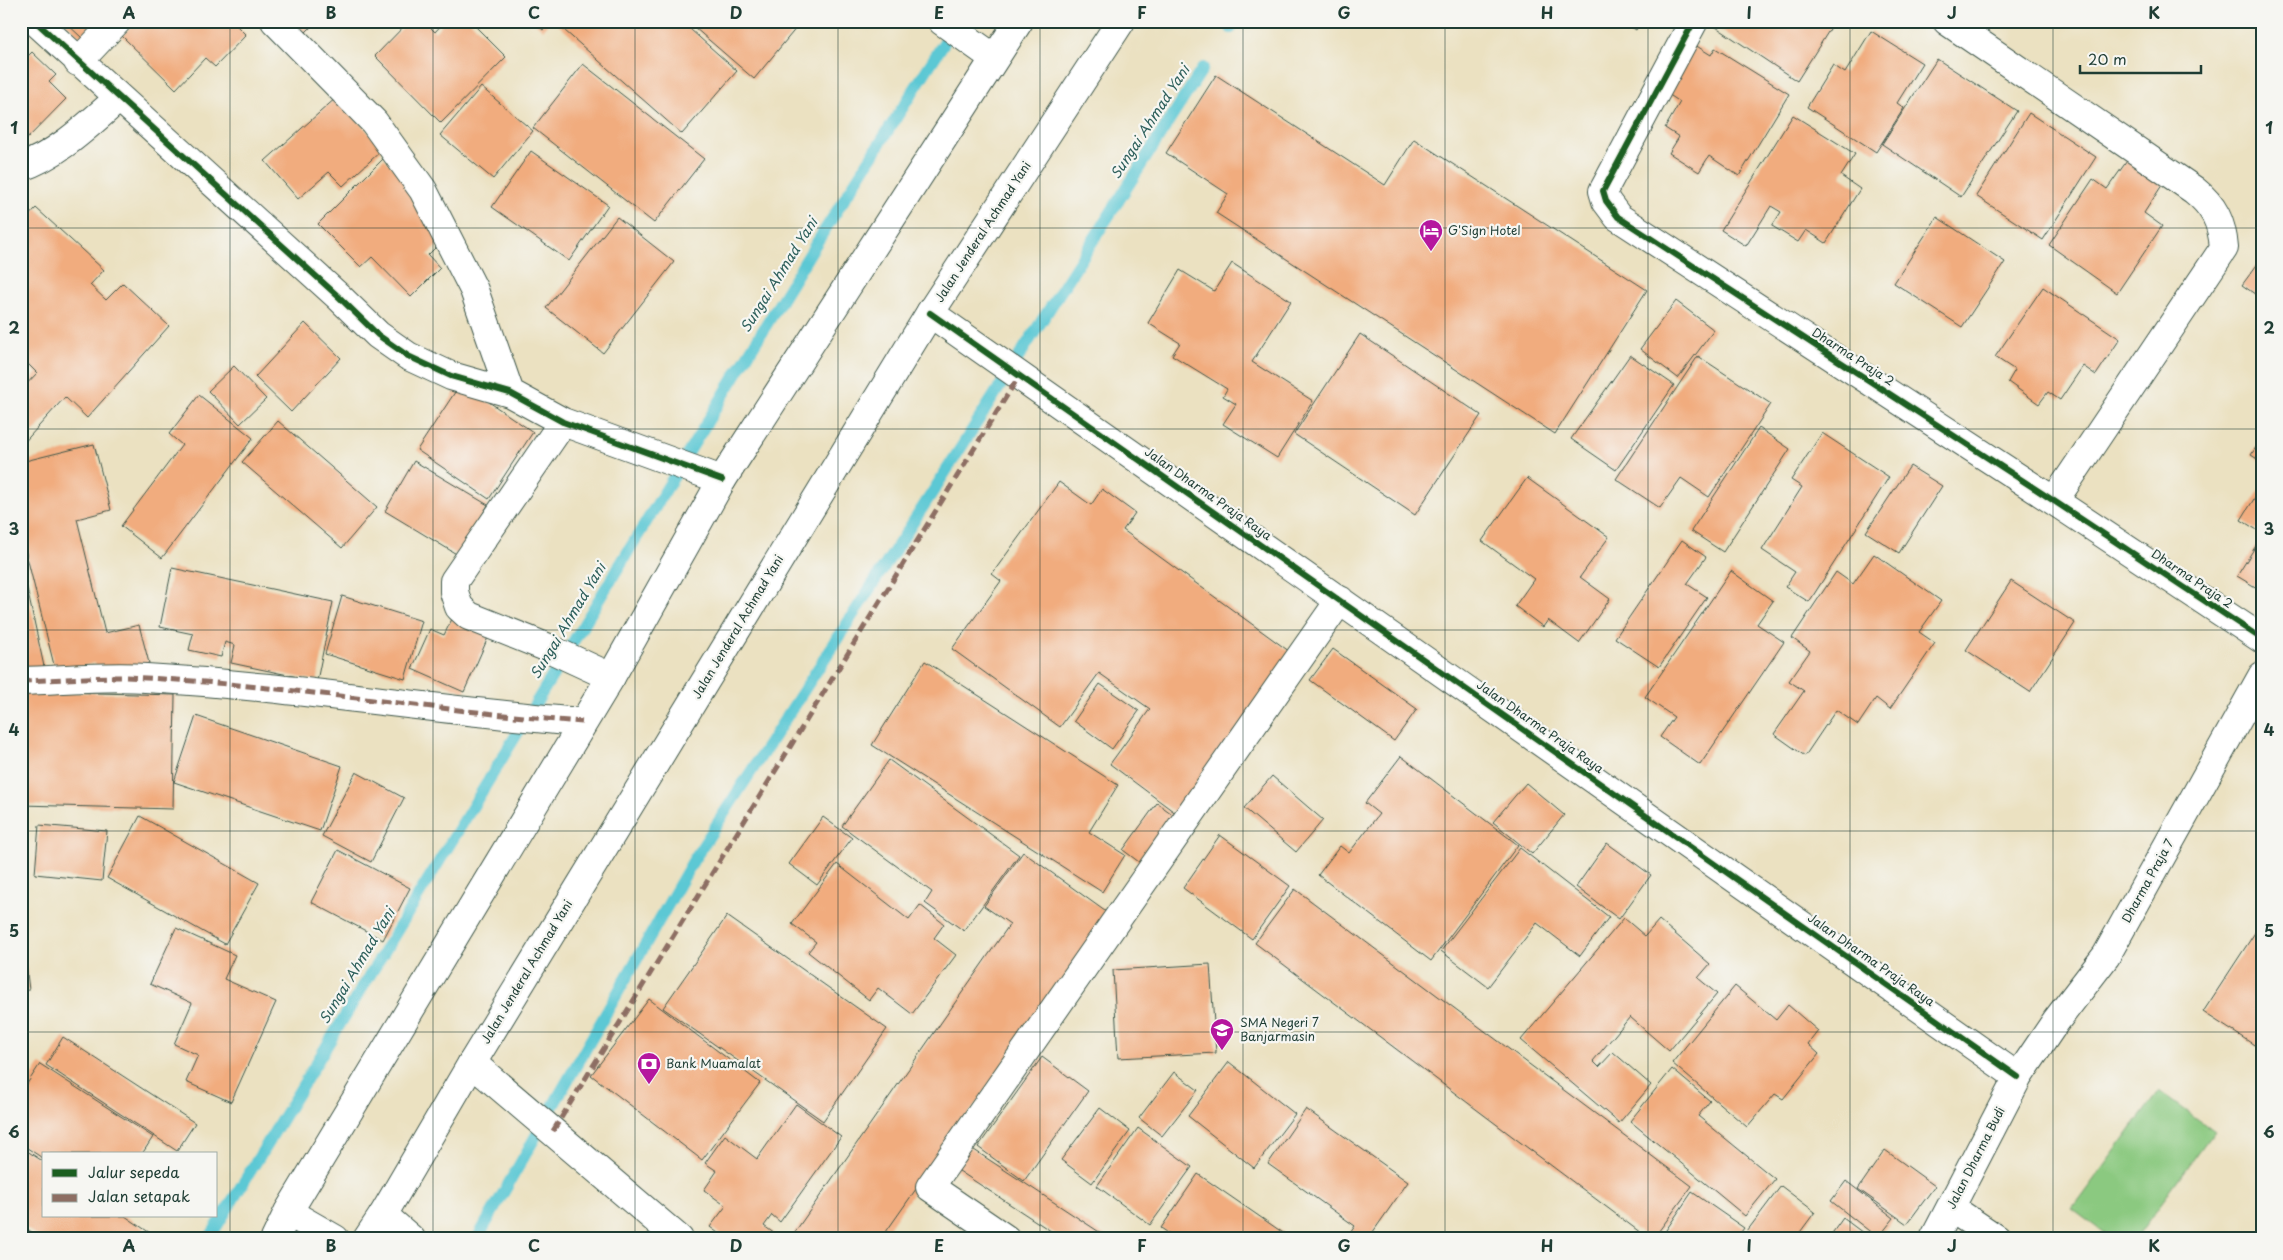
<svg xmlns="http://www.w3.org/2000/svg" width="2283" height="1260" font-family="'Playpen Sans',sans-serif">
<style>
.green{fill:#8bc980;stroke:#55835a}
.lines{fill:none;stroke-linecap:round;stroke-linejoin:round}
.stream{stroke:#5cc8d4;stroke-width:12}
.building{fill:#f1ac7e}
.minor-casing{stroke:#3e5649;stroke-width:30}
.highway-casing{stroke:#3e5649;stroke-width:30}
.minor{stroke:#fff;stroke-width:28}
.highway{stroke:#fff;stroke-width:28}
.quiet{stroke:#8d6e63;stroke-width:5;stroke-dasharray:10 5;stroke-linecap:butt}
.cycleway-casing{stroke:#f6f6f2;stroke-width:9}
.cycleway{stroke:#1b5e20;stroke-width:6}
.grid{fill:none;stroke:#1f3d34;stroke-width:1;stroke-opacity:0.55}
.labels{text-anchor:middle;stroke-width:4.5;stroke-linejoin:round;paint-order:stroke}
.poi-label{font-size:12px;fill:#1f3d34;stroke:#f6f6f2;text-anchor:start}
.street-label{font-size:12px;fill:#1f3d34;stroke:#f6f6f2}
.water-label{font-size:14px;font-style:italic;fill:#2e605c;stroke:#f6f6f2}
.neatline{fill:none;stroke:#1f3d34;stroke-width:2}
.grid-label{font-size:16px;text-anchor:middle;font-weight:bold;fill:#1f3d34}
</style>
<rect width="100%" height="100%" fill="#f6f6f2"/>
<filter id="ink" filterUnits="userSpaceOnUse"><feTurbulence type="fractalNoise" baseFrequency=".02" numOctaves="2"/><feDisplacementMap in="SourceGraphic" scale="10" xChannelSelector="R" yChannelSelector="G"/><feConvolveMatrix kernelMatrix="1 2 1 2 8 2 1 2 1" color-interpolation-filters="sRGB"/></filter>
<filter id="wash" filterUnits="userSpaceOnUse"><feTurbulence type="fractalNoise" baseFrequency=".0096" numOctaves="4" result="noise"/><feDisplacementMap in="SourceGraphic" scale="20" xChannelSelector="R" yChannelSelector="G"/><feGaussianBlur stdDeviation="1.12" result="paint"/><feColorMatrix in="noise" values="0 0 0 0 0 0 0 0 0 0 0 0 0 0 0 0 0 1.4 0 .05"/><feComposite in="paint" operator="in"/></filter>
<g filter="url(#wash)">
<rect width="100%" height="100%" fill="#ebe1c1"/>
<path class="green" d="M 2159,1091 L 2214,1131 L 2135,1239 L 2112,1239 L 2072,1209 Z"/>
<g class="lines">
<path class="stream" d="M 1231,28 L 1235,21
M 209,1239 L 812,250 L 954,27
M 477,1239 L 693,861 L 932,493 L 1203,68"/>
</g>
<g id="blocks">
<path class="building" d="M 64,21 L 93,21 L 96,24 L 82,38 Z
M 136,21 L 232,21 L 246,35 L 215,67 L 205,58 L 176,89 L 122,36 Z
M 294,21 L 317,21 L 305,33 Z
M 409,21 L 424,21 L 435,32 L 445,21 L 470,21 L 506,57 L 441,123 L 375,56 Z
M 533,21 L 550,21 L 543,30 Z
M 558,21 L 681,21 L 737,71 L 682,134 L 556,23 Z
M 687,21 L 802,21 L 754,79 Z
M 1622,21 L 1642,21 L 1636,30 Z
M 1707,21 L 1835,21 L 1797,81 Z
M 1871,31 L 1922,63 L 1897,103 L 1904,108 L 1876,152 L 1807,107 L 1833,65 L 1845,73 Z
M 1695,45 L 1711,55 L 1715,48 L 1789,94 L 1739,176 L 1709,156 L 1699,172 L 1669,153 L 1679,137 L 1665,128 L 1680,102 L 1665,92 Z
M 32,52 L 56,75 L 49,82 L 66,99 L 21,145 L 21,56 L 25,59 Z
M 1937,59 L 2017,111 L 1961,197 L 1882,144 Z
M 583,64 L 704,159 L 654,223 L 533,128 Z
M 1216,75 L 1385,185 L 1414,139 L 1647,290 L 1555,434 L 1216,213 L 1228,194 L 1166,153 Z
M 481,87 L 533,131 L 493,179 L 440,135 Z
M 337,97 L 383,149 L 343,186 L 329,172 L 298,199 L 265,161 Z
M 2029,113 L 2096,157 L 2043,240 L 1976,196 Z
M 1793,115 L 1855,154 L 1841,176 L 1860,189 L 1826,243 L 1806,230 L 1798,242 L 1772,226 L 1781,212 L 1771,206 L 1746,246 L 1721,230 Z
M 531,151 L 608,205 L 569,261 L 492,207 Z
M 384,158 L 427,202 L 445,238 L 428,255 L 440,268 L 411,297 L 372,257 L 361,267 L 318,224 Z
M 2129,158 L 2164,182 L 2144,213 L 2162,226 L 2117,293 L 2049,245 L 2093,179 L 2107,189 Z
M 36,208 L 104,270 L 90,285 L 106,300 L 123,283 L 169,326 L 87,418 L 65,397 L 21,446 L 21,390 L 37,373 L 24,360 L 21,363 L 21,224 Z
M 617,217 L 674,262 L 603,353 L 546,308 Z
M 1937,217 L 2005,262 L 1962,327 L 1894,283 Z
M 2262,258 L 2262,299 L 2242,285 Z
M 1232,263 L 1291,301 L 1252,362 L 1313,401 L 1277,458 L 1223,424 L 1236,404 L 1223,396 L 1227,389 L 1172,355 L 1180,343 L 1148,323 L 1180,270 L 1214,291 Z
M 2043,287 L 2120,339 L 2096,375 L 2083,366 L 2060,400 L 2048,392 L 2039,404 L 2008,382 L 2015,370 L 1995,357 Z
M 1676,301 L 1714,330 L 1678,378 L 1640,349 Z
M 305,323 L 341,358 L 291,412 L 255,377 Z
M 1360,334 L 1481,415 L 1415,515 L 1294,434 Z
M 1630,355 L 1674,385 L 1616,470 L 1571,439 Z
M 1698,356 L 1771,404 L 1709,497 L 1681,478 L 1660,508 L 1616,479 Z
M 234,366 L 266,399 L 240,424 L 208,391 Z
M 461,383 L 533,432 L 489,499 L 417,450 Z
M 199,395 L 253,438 L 162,558 L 121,526 L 182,445 L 169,434 Z
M 278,421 L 377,507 L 342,548 L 242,462 Z
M 1759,428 L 1790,449 L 1723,552 L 1691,531 Z
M 1822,433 L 1889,477 L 1809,602 L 1785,587 L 1795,572 L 1762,550 L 1802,487 L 1791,480 Z
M 2262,438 L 2262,462 L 2251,455 Z
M 94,444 L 111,510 L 77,519 L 105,633 L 139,625 L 149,663 L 98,676 L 95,663 L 56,673 L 21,533 L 21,462 Z
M 414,461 L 488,505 L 458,555 L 385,511 Z
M 1910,466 L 1942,486 L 1899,553 L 1866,532 Z
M 1527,478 L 1609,537 L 1580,577 L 1610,599 L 1579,643 L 1548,620 L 1543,627 L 1515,606 L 1534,579 L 1482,541 Z
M 1059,482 L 1091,505 L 1102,489 L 1135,513 L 1123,530 L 1297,657 L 1181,817 L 1110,764 L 1150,709 L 1099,673 L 1060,727 L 952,649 L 1001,581 L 992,574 Z
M 2262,486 L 2262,533 L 2241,520 Z
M 2262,536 L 2262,591 L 2237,576 Z
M 1682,540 L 1706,557 L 1687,584 L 1707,597 L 1659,667 L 1615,638 Z
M 1874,554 L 1941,601 L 1919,632 L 1935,643 L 1890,709 L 1876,698 L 1858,725 L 1836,710 L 1805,756 L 1774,734 L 1804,691 L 1789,681 L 1810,651 L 1792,638 L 1836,572 L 1853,584 Z
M 21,561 L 45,671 L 21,676 Z
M 172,568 L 333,602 L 317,681 L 231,663 L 235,645 L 225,642 L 221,657 L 189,650 L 193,634 L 160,627 Z
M 1731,571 L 1773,601 L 1757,624 L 1784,642 L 1700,765 L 1660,737 L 1674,717 L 1645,697 Z
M 2011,581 L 2075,623 L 2030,692 L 1966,650 Z
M 342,596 L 422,621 L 405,679 L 325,654 Z
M 453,617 L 490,633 L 464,692 L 412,669 L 430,629 L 444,635 Z
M 1333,649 L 1417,709 L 1394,741 L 1310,680 Z
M 925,661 L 1118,785 L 1089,832 L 1125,855 L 1102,892 L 872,745 Z
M 1100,684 L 1139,711 L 1112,749 L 1074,721 Z
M 21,691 L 175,695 L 173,809 L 21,805 Z
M 196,716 L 342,766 L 320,831 L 174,782 Z
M 1401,756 L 1518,845 L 1431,961 L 1318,875 L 1340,846 L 1349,853 L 1379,814 L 1365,803 Z
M 889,760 L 1019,855 L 964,931 L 925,903 L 932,892 L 842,826 Z
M 356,772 L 404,798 L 371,862 L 322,836 Z
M 1272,776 L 1323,820 L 1296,852 L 1244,808 Z
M 1526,783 L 1564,815 L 1532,854 L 1493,822 Z
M 1157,803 L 1182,821 L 1147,868 L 1123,850 Z
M 140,816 L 259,883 L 225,944 L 107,878 Z
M 823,817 L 852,838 L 817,885 L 789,864 Z
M 39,825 L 107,831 L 102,881 L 35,874 Z
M 1220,835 L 1290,886 L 1252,939 L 1183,888 Z
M 1607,843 L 1651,875 L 1619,919 L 1576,887 Z
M 1520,848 L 1609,917 L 1580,956 L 1537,923 L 1488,987 L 1441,951 Z
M 338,850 L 410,888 L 383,940 L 311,902 Z
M 1023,852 L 1109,914 L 881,1239 L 790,1239 L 1010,924 L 984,906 Z
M 837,864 L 909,920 L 920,905 L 944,924 L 934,938 L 956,955 L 912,1014 L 878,988 L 869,1000 L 808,952 L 816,942 L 792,924 Z
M 1295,889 L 1692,1186 L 1653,1239 L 1649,1239 L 1255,943 Z
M 727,916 L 887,1029 L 823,1121 L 663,1008 Z
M 1624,918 L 1645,936 L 1659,920 L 1710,964 L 1698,978 L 1717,994 L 1669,1051 L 1630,1017 L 1593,1061 L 1599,1067 L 1613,1052 L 1651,1085 L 1619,1123 L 1521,1040 Z
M 2262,922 L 2262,1050 L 2203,1012 Z
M 21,923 L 29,990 L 21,991 Z
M 176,928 L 235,955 L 224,979 L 276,1002 L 231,1102 L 186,1082 L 198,1055 L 174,1044 L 192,1003 L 150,984 Z
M 1210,964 L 1216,1053 L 1118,1058 L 1113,970 Z
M 1735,986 L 1776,1020 L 1788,1005 L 1818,1031 L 1808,1044 L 1819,1054 L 1783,1099 L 1775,1094 L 1747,1127 L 1672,1063 Z
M 649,999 L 760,1083 L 702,1160 L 591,1075 Z
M 63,1037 L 195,1123 L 177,1151 L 46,1065 Z
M 1042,1057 L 1088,1091 L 1024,1181 L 978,1147 Z
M 1229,1062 L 1295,1114 L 1254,1168 L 1188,1116 Z
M 40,1064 L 153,1137 L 142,1154 L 44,1154 L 44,1159 L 21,1144 L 21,1093 Z
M 1672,1069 L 1710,1101 L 1698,1116 L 1775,1179 L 1745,1216 L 1630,1121 Z
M 1174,1072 L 1198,1090 L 1162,1136 L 1139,1118 Z
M 796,1104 L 841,1137 L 780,1222 L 772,1215 L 764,1226 L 782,1239 L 726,1239 L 710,1227 L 726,1206 L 704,1190 L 717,1171 L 705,1163 L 725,1135 L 757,1159 Z
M 1100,1108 L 1130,1131 L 1092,1183 L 1061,1160 Z
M 1306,1109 L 1408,1182 L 1368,1239 L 1346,1239 L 1355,1226 L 1268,1164 Z
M 1138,1128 L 1192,1167 L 1150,1225 L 1097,1186 Z
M 968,1146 L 1110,1239 L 1063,1239 L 953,1167 Z
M 21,1147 L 44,1162 L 44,1216 L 125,1216 L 159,1239 L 42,1239 L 21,1225 Z
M 1885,1150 L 1935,1186 L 1907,1224 L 1858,1189 Z
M 1198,1174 L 1292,1239 L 1177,1239 L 1161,1228 Z
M 1846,1181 L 1894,1218 L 1878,1238 L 1831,1201 Z
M 1781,1186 L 1815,1212 L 1795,1239 L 1741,1239 Z
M 1692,1192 L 1744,1228 L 1736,1239 L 1660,1239 Z
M 1843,1218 L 1871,1239 L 1828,1239 Z
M 21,1231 L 32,1239 L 21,1239 Z
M 1320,1233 L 1329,1239 L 1316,1239 Z"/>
</g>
</g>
<g filter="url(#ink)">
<use href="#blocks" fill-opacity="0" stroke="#3e5649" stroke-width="1"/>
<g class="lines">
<g class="minor-casing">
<path id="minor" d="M 35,21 L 340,298 L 378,335 L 408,356 L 451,376 L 510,393 L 563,422 L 722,480
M 275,21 L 374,122 L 423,190 L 474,290 L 510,393
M 942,21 L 994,58
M 1694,21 L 1603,191 L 1606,201 L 1618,217 L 2054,501 L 2262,639
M 1947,21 L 2194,190 C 2214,206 2222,222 2224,248 L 2054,501
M 78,62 L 117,21
M 21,167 C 58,155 90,123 119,98
M 930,313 L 2018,1077
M 563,422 L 454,581 L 454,592 L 459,607 L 469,616 L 546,647 L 611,677
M 21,681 C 62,680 105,675 146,678 C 292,686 436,711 582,722
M 472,1063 L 679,1239
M 1951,1208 L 1997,1239
M 383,1215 L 411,1239
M 1006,1239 L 930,1187 L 1340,600
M 1934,1239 L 2018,1077 L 2056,1021 L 2106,956 L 2262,676"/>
</g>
<g class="highway-casing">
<path id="highway" d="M 288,1212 L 335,1239
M 275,1239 L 288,1212 L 611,677 L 722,480 L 1019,21
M 367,1239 L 383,1215 L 472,1063 L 930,313 L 1121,21"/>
</g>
<use href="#minor" class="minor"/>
<use href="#highway" class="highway"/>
<path class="quiet" d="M 21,681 C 62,680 105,675 146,678 C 292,686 436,711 582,722
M 553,1131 L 1019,376"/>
<g class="cycleway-casing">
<path id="cycleway" d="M 35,21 L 340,298 L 378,335 L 408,356 L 451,376 L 510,393 L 563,422 L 722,480
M 1694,21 L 1603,191 L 1606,201 L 1618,217 L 2054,501 L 2262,639
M 930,313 L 2018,1077"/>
</g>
<use href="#cycleway" class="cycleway"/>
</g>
</g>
<path class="grid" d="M 230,21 L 230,1239M 433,21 L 433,1239M 635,21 L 635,1239M 838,21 L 838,1239M 1040,21 L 1040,1239M 1243,21 L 1243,1239M 1445,21 L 1445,1239M 1648,21 L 1648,1239M 1850,21 L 1850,1239M 2053,21 L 2053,1239M 21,228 L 2262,228M 21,429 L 2262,429M 21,630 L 2262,630M 21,831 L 2262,831M 21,1032 L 2262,1032"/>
<defs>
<g id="hotel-pin" transform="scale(1.25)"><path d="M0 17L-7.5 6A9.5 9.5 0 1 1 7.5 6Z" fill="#b5179e" stroke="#f6f6f2"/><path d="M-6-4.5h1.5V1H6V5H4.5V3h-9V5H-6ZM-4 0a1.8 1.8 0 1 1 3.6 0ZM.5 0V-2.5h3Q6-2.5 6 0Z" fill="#fff"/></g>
<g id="school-pin" transform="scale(1.25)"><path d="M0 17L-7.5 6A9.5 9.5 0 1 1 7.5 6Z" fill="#b5179e" stroke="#f6f6f2"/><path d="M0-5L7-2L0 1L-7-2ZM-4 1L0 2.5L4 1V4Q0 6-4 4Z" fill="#fff"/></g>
<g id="bank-pin" transform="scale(1.25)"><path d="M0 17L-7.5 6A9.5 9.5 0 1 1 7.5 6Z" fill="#b5179e" stroke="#f6f6f2"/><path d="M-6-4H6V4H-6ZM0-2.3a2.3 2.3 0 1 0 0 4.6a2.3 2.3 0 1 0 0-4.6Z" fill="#fff"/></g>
</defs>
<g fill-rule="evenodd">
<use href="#hotel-pin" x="1431" y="231"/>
<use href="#school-pin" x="1222" y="1030"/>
<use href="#bank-pin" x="649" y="1064"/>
</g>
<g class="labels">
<g class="poi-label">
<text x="1448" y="235">G'Sign Hotel</text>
<text x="1240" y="1027">SMA Negeri 7<tspan x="1240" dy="14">Banjarmasin</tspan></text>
<text x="666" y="1068">Bank Muamalat</text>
</g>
<g class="street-label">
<text transform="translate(983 232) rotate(-57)" y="4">Jalan Jenderal Achmad Yani</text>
<text transform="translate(1853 357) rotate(33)" y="4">Dharma Praja 2</text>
<text transform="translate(1208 494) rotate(35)" y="4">Jalan Dharma Praja Raya</text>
<text transform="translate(2192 579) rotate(34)" y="4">Dharma Praja 2</text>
<text transform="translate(738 627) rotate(-59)" y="4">Jalan Jenderal Achmad Yani</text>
<text transform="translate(1540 727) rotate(35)" y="4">Jalan Dharma Praja Raya</text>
<text transform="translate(2148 881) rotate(-61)" y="4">Dharma Praja 7</text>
<text transform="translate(1871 960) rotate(35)" y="4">Jalan Dharma Praja Raya</text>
<text transform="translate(527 972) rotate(-59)" y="4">Jalan Jenderal Achmad Yani</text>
<text transform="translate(1976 1158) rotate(-63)" y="4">Jalan Dharma Budi</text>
</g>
<g class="water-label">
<text transform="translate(1150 122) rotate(-57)" y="5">Sungai Ahmad Yani</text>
<text transform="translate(779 275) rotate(-58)" y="5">Sungai Ahmad Yani</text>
<text transform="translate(568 621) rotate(-59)" y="5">Sungai Ahmad Yani</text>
<text transform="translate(357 966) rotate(-59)" y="5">Sungai Ahmad Yani</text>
</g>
</g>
<rect width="2283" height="1260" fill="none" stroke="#f6f6f2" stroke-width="55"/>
<rect x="42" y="1152" width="175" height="65" fill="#f6f6f2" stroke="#a0aca6"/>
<rect x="52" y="1169" width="25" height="8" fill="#1b5e20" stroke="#a0aca6"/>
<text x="88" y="1178" font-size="15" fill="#1f3d34">Jalur sepeda</text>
<rect x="52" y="1194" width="25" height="8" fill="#8d6e63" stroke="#a0aca6"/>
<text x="88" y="1202" font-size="15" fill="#1f3d34">Jalan setapak</text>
<path d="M2080 65v8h121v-8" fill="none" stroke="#1f3d34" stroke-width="2.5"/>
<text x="2088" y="65" font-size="15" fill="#1f3d34" stroke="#f6f6f2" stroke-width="4" paint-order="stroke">20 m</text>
<rect x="28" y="28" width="2228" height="1204" class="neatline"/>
<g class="grid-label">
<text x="129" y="19">A</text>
<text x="331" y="19">B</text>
<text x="534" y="19">C</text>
<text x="736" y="19">D</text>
<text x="939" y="19">E</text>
<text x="1142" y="19">F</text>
<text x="1344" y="19">G</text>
<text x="1547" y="19">H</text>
<text x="1749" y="19">I</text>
<text x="1952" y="19">J</text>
<text x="2154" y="19">K</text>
<text x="14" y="134">1</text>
<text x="2269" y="134">1</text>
<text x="14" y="334">2</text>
<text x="2269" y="334">2</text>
<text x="14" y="535">3</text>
<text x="2269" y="535">3</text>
<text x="14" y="736">4</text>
<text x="2269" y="736">4</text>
<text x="14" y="937">5</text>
<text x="2269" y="937">5</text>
<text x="14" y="1138">6</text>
<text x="2269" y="1138">6</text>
<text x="129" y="1252">A</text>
<text x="331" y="1252">B</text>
<text x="534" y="1252">C</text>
<text x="736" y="1252">D</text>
<text x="939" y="1252">E</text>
<text x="1142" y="1252">F</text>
<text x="1344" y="1252">G</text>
<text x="1547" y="1252">H</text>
<text x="1749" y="1252">I</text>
<text x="1952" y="1252">J</text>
<text x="2154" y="1252">K</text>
</g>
</svg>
